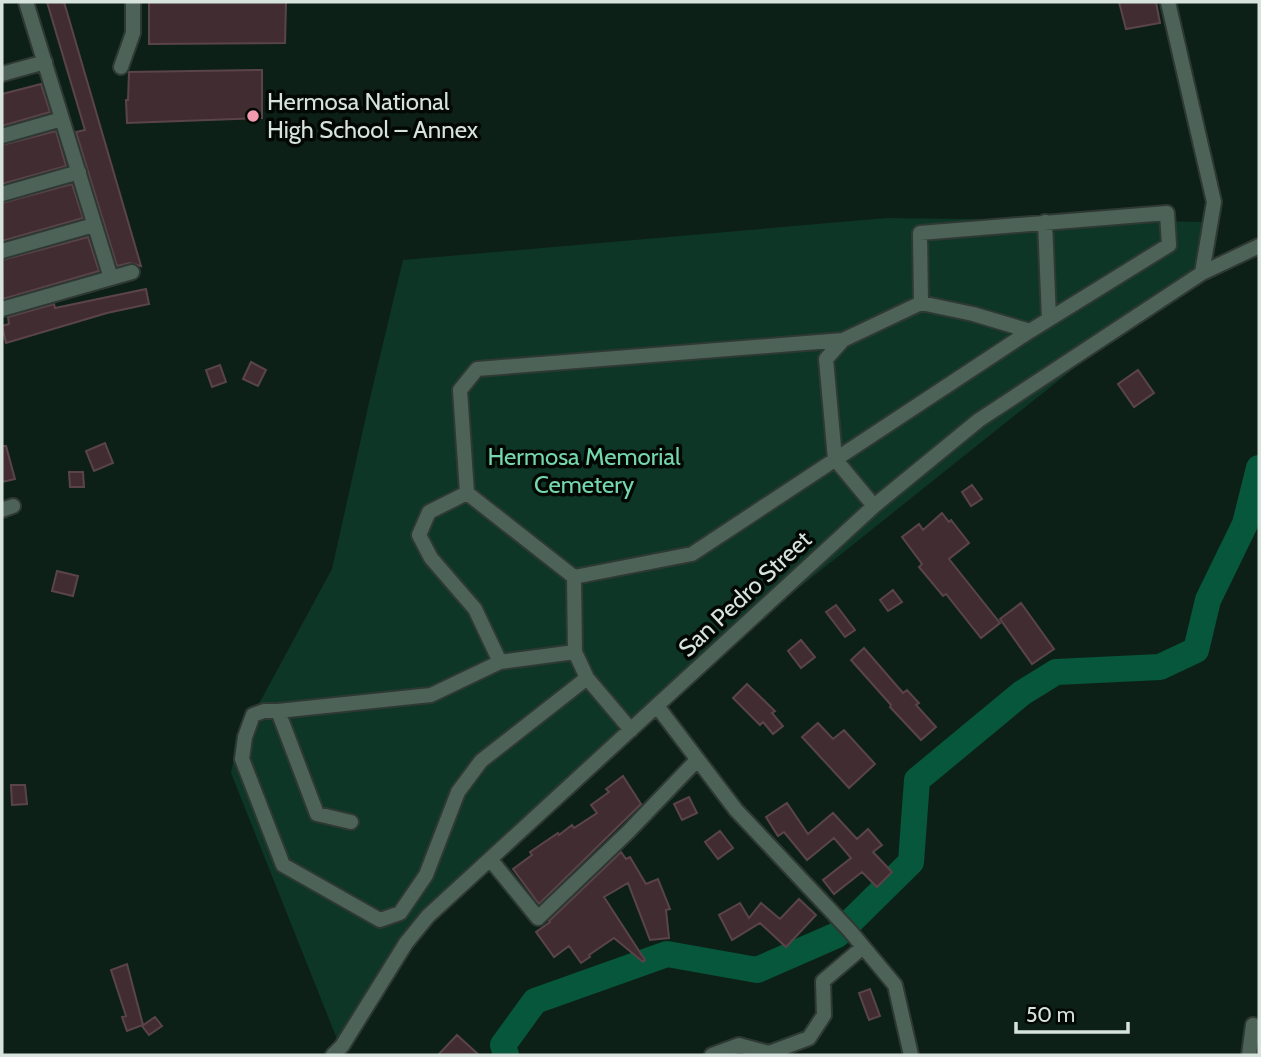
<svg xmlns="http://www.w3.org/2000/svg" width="1261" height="1057" font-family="Cabin,sans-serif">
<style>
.green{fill:#0e3626}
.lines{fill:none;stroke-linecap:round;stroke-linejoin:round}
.river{stroke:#07573c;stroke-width:26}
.building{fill:#412d31;stroke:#5a4449;stroke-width:2}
.minor-casing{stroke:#2f3934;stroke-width:18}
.minor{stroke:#4e6358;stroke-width:14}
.poi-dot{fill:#f29aae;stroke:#030805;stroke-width:2.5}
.labels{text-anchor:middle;stroke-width:7;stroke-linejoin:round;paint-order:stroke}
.poi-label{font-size:24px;fill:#d7e3dd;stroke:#030805;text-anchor:start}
.park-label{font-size:24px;fill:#74d8ac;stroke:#030805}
.street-label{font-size:24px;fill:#d7e3dd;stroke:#030805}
</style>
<rect width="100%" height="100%" fill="#0d2017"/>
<path class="green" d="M 887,218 L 1207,222 L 1202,266 L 667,693 L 421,916 L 372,984 L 337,1039 L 231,773 L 240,729 L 261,700 L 332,569 L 371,394 L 403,260 Z"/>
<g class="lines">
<path class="river" d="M 506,1055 L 503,1045 L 535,1001 L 667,954 L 757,970 L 837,935 L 911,862 L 917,780 L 1022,693 L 1056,672 L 1160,667 L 1196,650 L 1208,600 L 1245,524 L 1259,468"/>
</g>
<path class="building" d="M 47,2 L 64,2 L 141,266 L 130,263 L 117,266 L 76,132 L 85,130 Z
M 149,2 L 286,2 L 285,43 L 149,44 Z
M 1119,2 L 1156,2 L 1160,23 L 1126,29 Z
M 262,70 L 262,118 L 127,123 L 126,100 L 128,100 L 129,72 Z
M 41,84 L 50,112 L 2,126 L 2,94 Z
M 56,131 L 66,166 L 2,184 L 2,145 Z
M 72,184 L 83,218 L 2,241 L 2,203 Z
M 88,237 L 99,271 L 3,299 L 2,260 Z
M 146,289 L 149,304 L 107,313 L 6,343 L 2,326 L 9,324 L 8,317 L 54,304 L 55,308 Z
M 251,362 L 266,370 L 258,386 L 243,379 Z
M 220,365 L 226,382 L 212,387 L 206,370 Z
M 1138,370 L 1154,393 L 1134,407 L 1118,384 Z
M 105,443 L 113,463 L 94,471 L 86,451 Z
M 2,446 L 6,446 L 15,479 L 2,482 Z
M 69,472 L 83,472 L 84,487 L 70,487 Z
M 972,485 L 982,499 L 971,506 L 962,492 Z
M 942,513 L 949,522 L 951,520 L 969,543 L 949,559 L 1000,623 L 981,638 L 946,594 L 943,596 L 919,567 L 922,564 L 902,537 L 919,524 L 923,530 Z
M 57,571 L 78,576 L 73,596 L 52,591 Z
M 893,590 L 902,602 L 888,611 L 880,600 Z
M 1021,603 L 1054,649 L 1032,664 L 1000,619 Z
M 836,605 L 855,630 L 845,637 L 826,612 Z
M 801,640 L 815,657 L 801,668 L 788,651 Z
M 864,648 L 903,693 L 907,690 L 919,703 L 916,705 L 936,727 L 921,740 L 890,707 L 891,705 L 851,660 Z
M 747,684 L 775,711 L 772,713 L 783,726 L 773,734 L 763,722 L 760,725 L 733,698 Z
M 818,723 L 833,739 L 844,730 L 875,764 L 849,788 L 802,737 Z
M 623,776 L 641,804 L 539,904 L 513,869 L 532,855 L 530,852 L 558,833 L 559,835 L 572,825 L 574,828 L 597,813 L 591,805 L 609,792 L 606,789 Z
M 11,785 L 25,785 L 27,804 L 12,805 Z
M 689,797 L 697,813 L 682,820 L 674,804 Z
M 787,803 L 808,834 L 833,813 L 857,839 L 868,829 L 882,845 L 873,852 L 892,872 L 877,887 L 862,872 L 834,894 L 823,880 L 851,858 L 834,838 L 807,860 L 784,832 L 778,836 L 766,817 Z
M 720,831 L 733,848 L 718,859 L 705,842 Z
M 621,852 L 626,859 L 630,857 L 646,884 L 658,879 L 670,909 L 666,910 L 669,938 L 650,940 L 628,883 L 604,897 L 645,960 L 643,962 L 614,938 L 589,955 L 590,957 L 581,963 L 569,946 L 554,957 L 536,932 L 550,922 L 549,921 Z
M 799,899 L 816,915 L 786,947 L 760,923 L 732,940 L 719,915 L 740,903 L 749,918 L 761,903 L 780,919 Z
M 127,964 L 143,1025 L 127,1031 L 122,1017 L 126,1016 L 111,970 Z
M 870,989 L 880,1016 L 869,1020 L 859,993 Z
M 155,1017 L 162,1026 L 149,1035 L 142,1026 Z
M 457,1035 L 479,1055 L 438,1055 Z"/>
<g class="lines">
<g class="minor-casing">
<path id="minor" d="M 26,2 L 111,278
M 1168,2 L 1214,202 L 1202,273
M 121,67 L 133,33 L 133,2
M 2,74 L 45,62
M 2,136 L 62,119
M 2,194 L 79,172
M 1045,222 L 1049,319
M 2,251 L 94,225
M 2,309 L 132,272
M 467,493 L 429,512 L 419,535 L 431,558 L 475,609 L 500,662
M 874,506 L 835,459 L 826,359 L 843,340 L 921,303 L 973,314 L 1030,331
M 2,510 L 13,506
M 574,577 L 692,554 L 1030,331 L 1169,245 L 1167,213 L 920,233 L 921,303
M 587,678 L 575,652 L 574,577 L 467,493 L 460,390 L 477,369 L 843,340
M 657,706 L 736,810 L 850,931 L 895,985 L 911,1055
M 278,711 L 431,695 L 500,662 L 575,652
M 351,822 L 317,814 L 278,711 L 264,711 L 253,715 L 245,737 L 242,759 L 283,865 L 380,920 L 400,913 L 426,875 L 458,792 L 481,761 L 587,678 L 631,730
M 490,859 L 538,918 L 628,832 L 697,760
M 333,1055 L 342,1046 L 406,943 L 428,916 L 874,506 L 979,420 L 1202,273 L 1259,246
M 712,1055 L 739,1045 L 769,1053 L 809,1038 L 824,1015 L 823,981 L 863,947
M 1249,1055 L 1253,1025"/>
</g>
<use href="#minor" class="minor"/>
</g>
<circle class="poi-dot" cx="253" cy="116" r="7"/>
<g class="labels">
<g class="poi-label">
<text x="267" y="110">Hermosa National<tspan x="267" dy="28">High School – Annex</tspan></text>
</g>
<g class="park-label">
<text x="584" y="465">Hermosa Memorial<tspan x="584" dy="28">Cemetery</tspan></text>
</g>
<g class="street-label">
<text transform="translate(745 594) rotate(-43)" y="8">San Pedro Street</text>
</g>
</g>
<rect width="1261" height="1057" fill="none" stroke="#d7e3dd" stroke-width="7"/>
<path d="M1016 1022v10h112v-10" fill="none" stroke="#d7e3dd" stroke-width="3.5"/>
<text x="1026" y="1022" font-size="21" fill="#d7e3dd" stroke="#030805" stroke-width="5" paint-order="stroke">50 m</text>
</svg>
